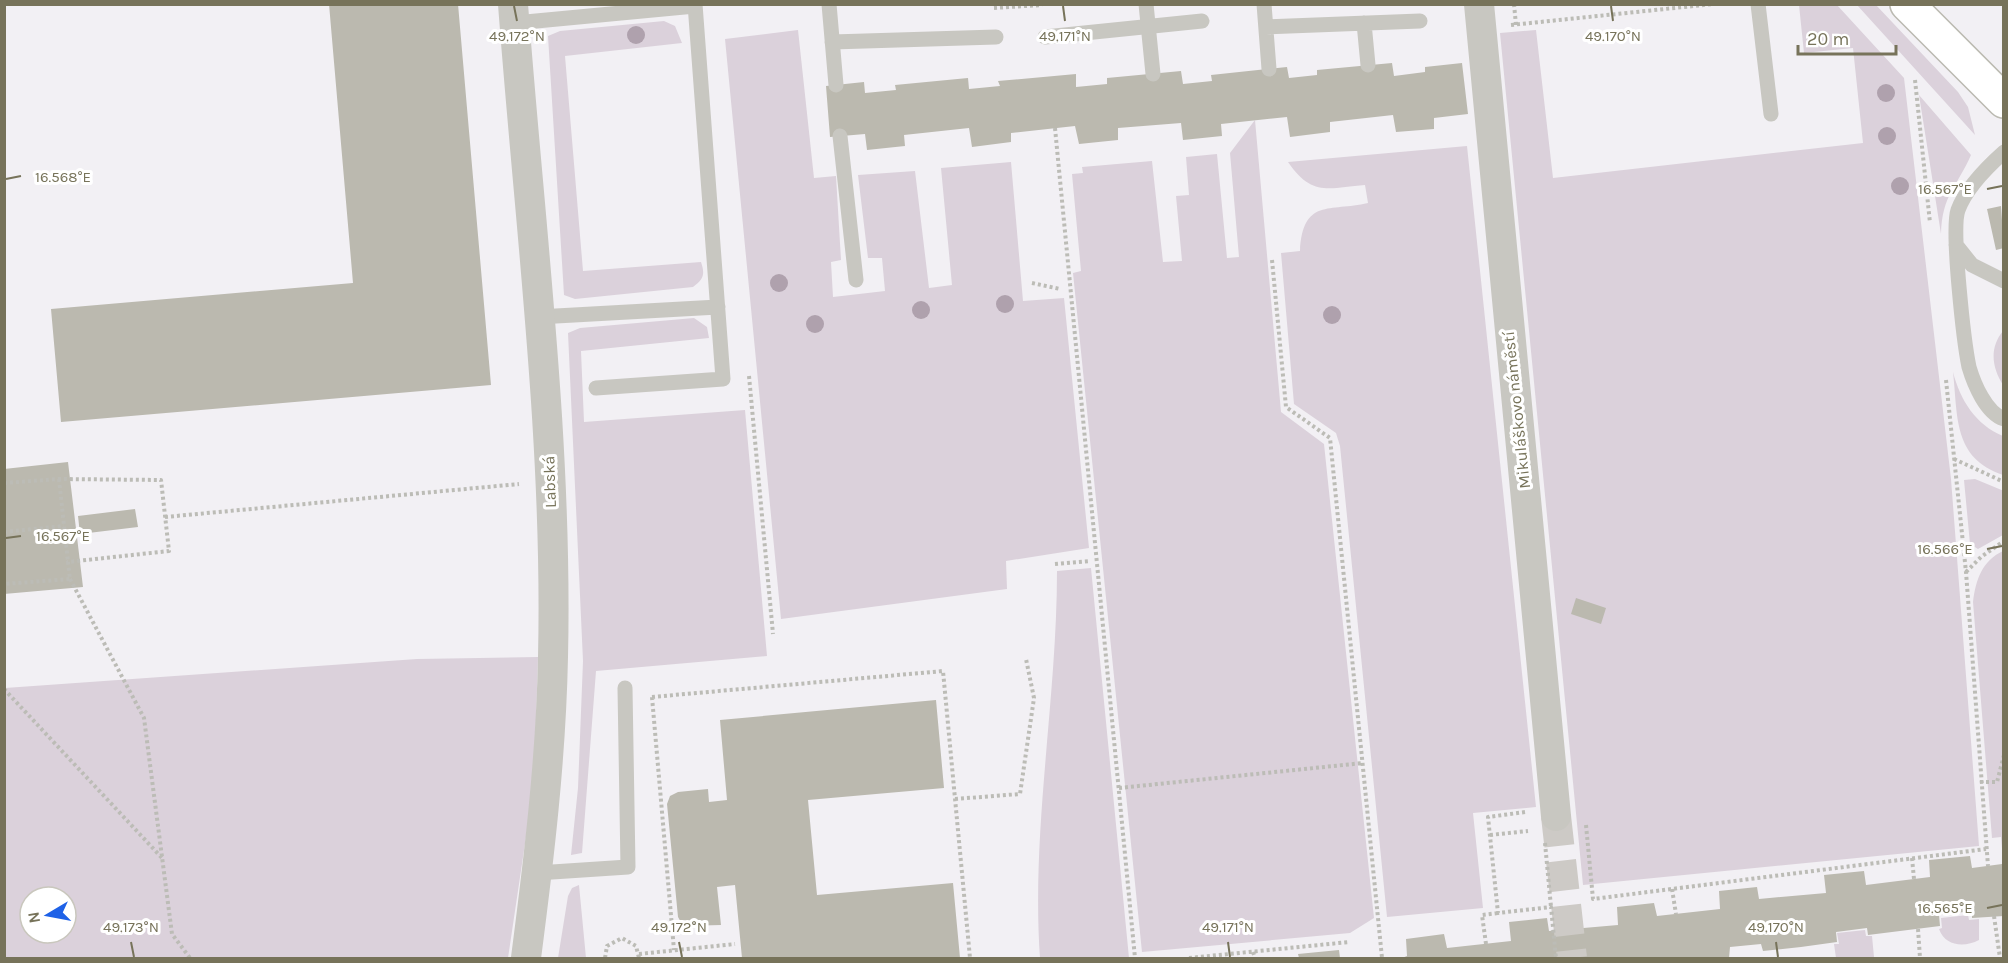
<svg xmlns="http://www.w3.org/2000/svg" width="2008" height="963" font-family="Karla,sans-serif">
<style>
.green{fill:#dbd1db;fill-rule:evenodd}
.building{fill:#bbb9af}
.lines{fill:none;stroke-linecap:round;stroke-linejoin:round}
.street-tunnel{stroke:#cdcac6;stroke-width:30;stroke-dasharray:30 15;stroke-linecap:butt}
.secondary-casing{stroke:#bbbab1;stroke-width:36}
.path{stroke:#bcbcb6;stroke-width:4;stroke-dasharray:3 3;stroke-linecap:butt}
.lane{stroke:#c8c7c1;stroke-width:15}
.street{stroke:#c8c7c1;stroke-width:30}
.secondary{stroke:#fff;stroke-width:33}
.tree{fill:#afa1ad}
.ticks{fill:none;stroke:#77735a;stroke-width:2}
.labels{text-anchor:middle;stroke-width:6;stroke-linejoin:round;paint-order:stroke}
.street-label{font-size:16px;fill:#77735a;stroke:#fff}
.ticks-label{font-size:15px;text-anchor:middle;fill:#77735a;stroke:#fff;stroke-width:6;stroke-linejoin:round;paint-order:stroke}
</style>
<rect width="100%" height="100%" fill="#f2f0f4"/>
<path class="green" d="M 1799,5 L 1837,5 L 1904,78 L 1951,479 L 1979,846 L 1583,885 L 1500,33 L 1536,30 L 1553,178 L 1863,143 L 1853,48 L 1804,53 Z
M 1857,5 L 1876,5 L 1958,92 L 1968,107 L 1975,135 Z
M 664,21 L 675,26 L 682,43 L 565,56 L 583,271 L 701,262 C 705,274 704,279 693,287 L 575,299 L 564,295 L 548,36 L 560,31 Z
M 798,30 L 814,178 L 836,176 L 841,260 L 831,262 L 833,297 L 885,291 L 882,258 L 868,258 L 858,175 L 915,171 L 929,288 L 952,285 L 941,168 L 1011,162 L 1023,301 L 1064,298 L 1089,548 L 1006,561 L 1007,589 L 781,619 L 725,39 Z
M 1919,95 L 1971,155 C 1957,187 1942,195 1941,234 Z
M 1255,120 L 1281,412 L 1324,444 L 1374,918 L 1350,933 L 1142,952 L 1073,273 L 1081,271 L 1072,174 L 1083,173 L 1082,167 L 1152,161 L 1163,262 L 1182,261 L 1176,196 L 1189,195 L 1186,157 L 1217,154 L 1227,258 L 1239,257 L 1230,153 Z
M 1467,146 L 1536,807 L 1473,813 L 1483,908 L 1387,917 L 1340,446 L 1336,433 L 1294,404 L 1281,253 L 1300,251 C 1303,198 1329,212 1368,203 L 1365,185 C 1328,188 1312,197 1288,162 Z
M 694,318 L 707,327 L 709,338 L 581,351 L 584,422 L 745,410 L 767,656 L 596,671 L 582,853 L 571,855 L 578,788 L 583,661 L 568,333 L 580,328 Z
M 2003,331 L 2003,385 C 1992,368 1989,348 2003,331 Z
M 1953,372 C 1960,400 1976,425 2003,436 L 2003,475 C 1953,458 1958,417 1953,372 Z
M 1975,479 L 2004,491 L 2003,535 L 1978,549 L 1970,544 L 1964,480 Z
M 2003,551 L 2003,860 L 2001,837 L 1992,838 L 1973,602 C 1976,579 1982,561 2003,551 Z
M 1091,568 L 1129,958 L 1040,958 C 1031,830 1057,700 1057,571 Z
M 538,657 L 534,783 L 508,958 L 5,958 L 5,688 L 417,659 ZM 30,897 L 66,897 L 66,933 L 30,933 Z
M 579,885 L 586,958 L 558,958 L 568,896 L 572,888 Z
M 1968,915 L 1969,920 L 1979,919 L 1979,940 C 1964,948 1945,946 1939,929 L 1942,928 L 1941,918 Z
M 1865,930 L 1866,936 L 1872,936 L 1874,957 L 1836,958 L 1834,944 L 1839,944 L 1837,933 Z"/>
<path class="building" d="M 329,4 L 458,4 L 491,385 L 61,422 L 51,309 L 353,283 Z
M 1392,63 L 1394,76 L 1425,72 L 1425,67 L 1462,63 L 1468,114 L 1434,118 L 1434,129 L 1396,132 L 1393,115 L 1330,122 L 1330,132 L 1290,137 L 1287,117 L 1221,124 L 1222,136 L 1183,140 L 1181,123 L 1118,128 L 1118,140 L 1079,144 L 1075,126 L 1011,133 L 1011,142 L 972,147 L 969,128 L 904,135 L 905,146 L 867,150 L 865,134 L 830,137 L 826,86 L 864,82 L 865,93 L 896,90 L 895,85 L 968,78 L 969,89 L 1000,86 L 998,81 L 1076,74 L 1076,87 L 1107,84 L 1107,78 L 1181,71 L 1183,84 L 1212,81 L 1211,75 L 1287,67 L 1289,78 L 1317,75 L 1317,70 Z
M 2001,206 L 2004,248 L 1996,250 L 1987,209 Z
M 68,462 L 83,587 L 4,594 L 4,469 Z
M 135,509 L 138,527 L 80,534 L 78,516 Z
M 1576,598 L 1606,608 L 1601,624 L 1571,614 Z
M 936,700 L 944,788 L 808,800 L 817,895 L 953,883 L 960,958 L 742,958 L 735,885 L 717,887 L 721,925 L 683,926 L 678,917 L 667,804 L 670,796 L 678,792 L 708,789 L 709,802 L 727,800 L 720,720 Z
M 1970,856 L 1972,868 L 2002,864 L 2004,916 L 1972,918 L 1972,911 L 1939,915 L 1940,926 L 1868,935 L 1867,928 L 1836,932 L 1837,942 L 1801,947 L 1763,951 L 1761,944 L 1730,947 L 1729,958 L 1402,958 L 1407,956 L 1406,939 L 1444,934 L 1447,948 L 1511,941 L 1509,922 L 1547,918 L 1549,931 L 1618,925 L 1617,907 L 1654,903 L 1657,916 L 1720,909 L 1719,891 L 1757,887 L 1759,899 L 1826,893 L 1824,875 L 1864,871 L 1866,885 L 1930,877 L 1929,860 Z
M 1339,950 L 1340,958 L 1299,958 L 1298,954 Z"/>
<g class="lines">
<path class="street-tunnel" d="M 1556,816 L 1572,958"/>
<g class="secondary-casing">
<path id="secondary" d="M 1907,4 L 2004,101"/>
</g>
<path class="path" d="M 1514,4 L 1516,25
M 994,8 L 1042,5
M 1511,25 L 1713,4
M 1915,80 L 1930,223
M 1055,128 L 1135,958
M 1272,260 L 1286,407 L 1330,438 L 1382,958
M 1032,283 L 1060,289
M 749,376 L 773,634
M 1946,380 L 1966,572 L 1988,866
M 1954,459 L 2004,482
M 59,479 L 68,562
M 4,483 L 59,479 L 161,480 L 169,551 L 68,562 L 70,579 L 4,584
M 165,517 L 519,484
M 4,532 L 64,526
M 1055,564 L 1090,561
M 1966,572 L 1981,557 L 2004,541
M 70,579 L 144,718 L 172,934 L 190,958
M 4,689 L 163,859
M 652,697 L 943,671 L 970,958
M 652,697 L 674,950
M 1980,782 L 1997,782 L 2004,755
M 1119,788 L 1363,763
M 955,799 L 1020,794 L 1034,698 L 1026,659
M 1525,812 L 1488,817 L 1498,913 L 1551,907 L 1556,958
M 1586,825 L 1593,899 L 1986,849
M 1490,835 L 1528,831
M 1545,843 L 1551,907
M 1912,858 L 1914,879
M 1672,889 L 1676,914
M 1994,916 L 2000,958
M 1918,929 L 1920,958
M 1486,944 L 1482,915 L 1498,913
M 1253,952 L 1255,958
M 639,954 L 735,944
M 605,958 L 607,946 L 622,938 L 636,946 L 639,958
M 1189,958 L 1349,942"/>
<path class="lane" d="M 829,4 L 836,85
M 1146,4 L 1153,74
M 1264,4 L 1269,69
M 1758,4 L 1771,114
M 515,23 L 695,6
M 1364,23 L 1368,65
M 1266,27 L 1420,21
M 1045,37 L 1202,21
M 832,42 L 996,37
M 840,136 L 856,280
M 2004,152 C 1986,168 1966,188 1958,210 C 1951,229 1964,343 1969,367 C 1974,384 1986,413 2004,419
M 1956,245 L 1972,265 L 2004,281
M 538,317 L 718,307
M 596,388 L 723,379 L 695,4
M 537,873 L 628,867 L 625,688"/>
<path class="street" d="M 513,4 C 529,219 558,442 553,657 C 551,759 539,858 526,958
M 1479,4 L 1556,816"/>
<use href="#secondary" class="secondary"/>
</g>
<g class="tree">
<circle cx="636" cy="35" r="9"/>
<circle cx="1886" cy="93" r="9"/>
<circle cx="1887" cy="136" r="9"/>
<circle cx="1900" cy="186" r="9"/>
<circle cx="779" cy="283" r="9"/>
<circle cx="1005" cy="304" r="9"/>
<circle cx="921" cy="310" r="9"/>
<circle cx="1332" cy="315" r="9"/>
<circle cx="815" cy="324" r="9"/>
</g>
<path class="ticks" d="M 514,6 L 517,21M 1063,6 L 1065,21M 1611,6 L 1613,21M 6,179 L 21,176M 1987,189 L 2002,186M 6,538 L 21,536M 1987,549 L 2002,546M 1987,908 L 2002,905M 131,942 L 134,957M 679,942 L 682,957M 1228,942 L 1230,957M 1776,942 L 1778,957"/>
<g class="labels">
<g class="street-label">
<text transform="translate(1516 410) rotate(-96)" y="6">Mikuláškovo náměstí</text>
<text transform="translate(549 482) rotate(-92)" y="6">Labská</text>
</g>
</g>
<g class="ticks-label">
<text x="517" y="41">49.172°N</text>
<text x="1065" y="41">49.171°N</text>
<text x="1613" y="41">49.170°N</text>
<text x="63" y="182">16.568°E</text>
<text x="1945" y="194">16.567°E</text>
<text x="63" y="541">16.567°E</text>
<text x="1945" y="554">16.566°E</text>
<text x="1945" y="913">16.565°E</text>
<text x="131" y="932">49.173°N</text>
<text x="679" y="932">49.172°N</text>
<text x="1228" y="932">49.171°N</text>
<text x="1776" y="932">49.170°N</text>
</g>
<rect width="2008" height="963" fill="none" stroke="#77735a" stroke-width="12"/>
<g transform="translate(48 915) rotate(260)"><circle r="28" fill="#ffffff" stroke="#c9c7bd" stroke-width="1.5"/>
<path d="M0-4.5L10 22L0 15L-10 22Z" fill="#1e61e7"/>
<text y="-9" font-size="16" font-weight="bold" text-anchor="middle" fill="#77735a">N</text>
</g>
<path d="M1798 45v9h98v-9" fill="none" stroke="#77735a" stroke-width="3"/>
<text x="1807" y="45" font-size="18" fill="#77735a" stroke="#ffffff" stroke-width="4.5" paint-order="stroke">20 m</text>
</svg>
